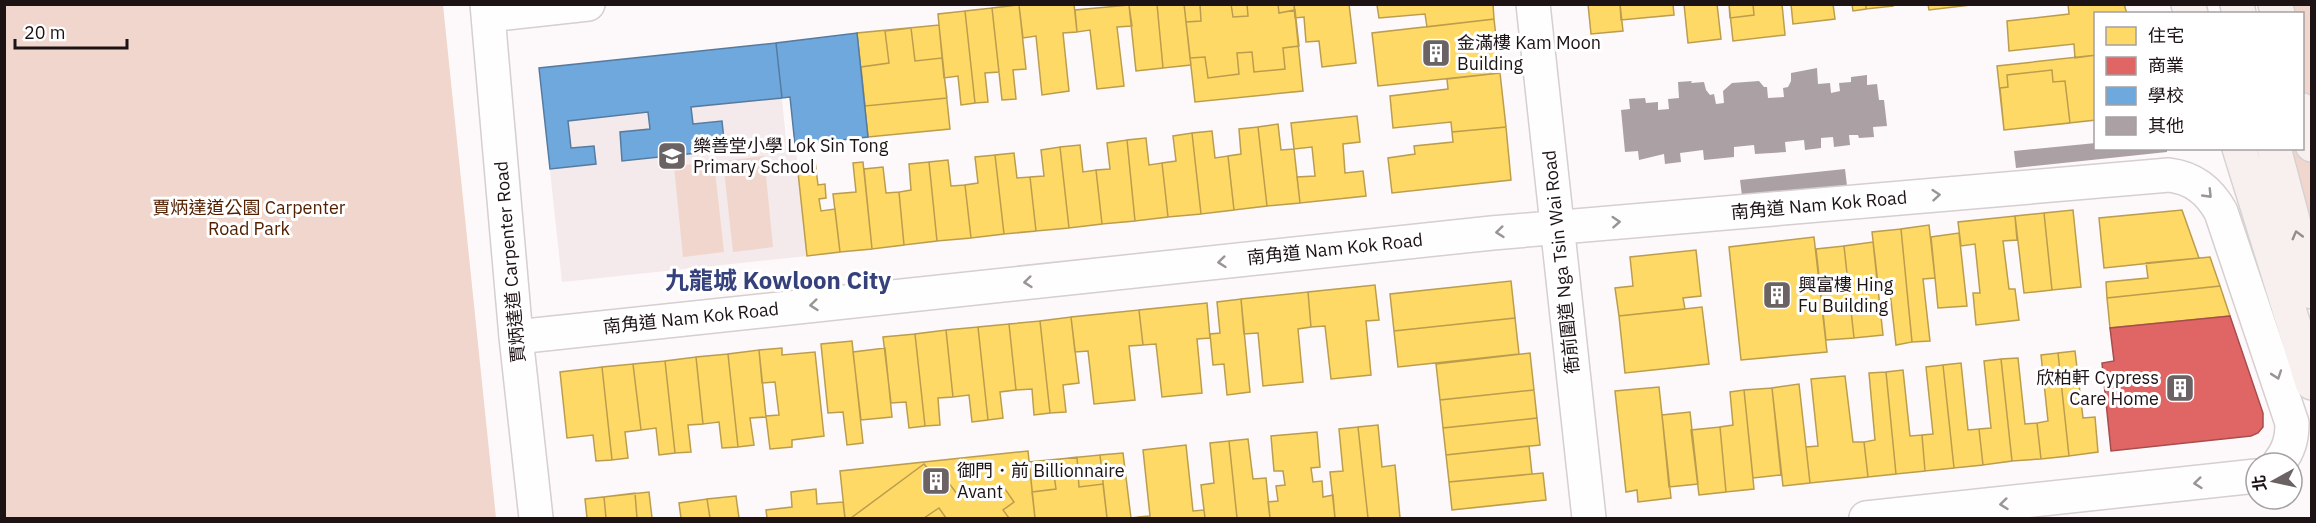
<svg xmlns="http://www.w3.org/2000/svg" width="2316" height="523" font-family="'IBM Plex Sans','Noto Sans TC',sans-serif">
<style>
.built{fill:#f4e9eb}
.green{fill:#f0d6cc}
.homes{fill:#ffd966;stroke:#bb9d4d;stroke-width:1.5}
.shops{fill:#e06666;stroke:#a64d4d;stroke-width:1.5}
.schools{fill:#6fa8dc;stroke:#567ba0;stroke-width:1.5}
.building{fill:#aba1a5}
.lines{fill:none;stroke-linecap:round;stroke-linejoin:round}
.minor-casing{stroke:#d6cecf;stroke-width:36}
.major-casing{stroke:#d6d2d2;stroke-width:36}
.minor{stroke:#fffefe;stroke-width:33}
.major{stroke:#f8f0ef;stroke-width:33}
.oneway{stroke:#999495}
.oneway2{stroke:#958c8c}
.labels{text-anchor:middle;stroke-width:6;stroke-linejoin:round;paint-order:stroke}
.poi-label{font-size:18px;fill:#1d1214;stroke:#fff;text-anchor:start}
.street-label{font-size:18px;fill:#1d1214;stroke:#fff}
.park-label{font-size:18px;fill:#542002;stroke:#fff}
.district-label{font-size:24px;font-weight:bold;fill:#36417c;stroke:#fff}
</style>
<rect width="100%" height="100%" fill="#fdf8f9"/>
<path class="built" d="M 776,43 L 787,149 L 796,149 L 807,256 L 562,282 L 539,68 Z"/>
<path class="green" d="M 4,5 L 443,5 L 496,518 L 5,518 Z
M 2281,5 L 2311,5 L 2311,228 L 2286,149 L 2302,148 L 2302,14 L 2277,14 Z
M 764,156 L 773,247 L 733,252 L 723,161 Z
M 714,162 L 724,252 L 683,257 L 674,166 Z"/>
<path class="homes" d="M 1074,4 L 1077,32 L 1063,33 L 1069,91 L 1042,95 L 1036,36 L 1023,38 L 1019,5 Z
M 1157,4 L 1184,4 L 1191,65 L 1163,68 Z
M 1157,4 L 1163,68 L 1136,71 L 1129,5 Z
M 1184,4 L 1294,4 L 1303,91 L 1195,102 Z
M 1200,4 L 1231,4 L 1233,17 L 1248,16 L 1247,4 L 1278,4 L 1279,13 L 1295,10 L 1299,46 L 1283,48 L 1285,69 L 1254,72 L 1252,52 L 1237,53 L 1239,74 L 1208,78 L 1205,57 L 1190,58 L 1186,22 L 1201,21 Z
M 1294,4 L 1349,4 L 1356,63 L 1322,67 L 1319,41 L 1306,42 L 1304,17 L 1295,18 Z
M 1493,4 L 1494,19 L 1427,27 L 1425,14 L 1379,18 L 1377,5 Z
M 1588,4 L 1620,4 L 1623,31 L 1591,34 Z
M 1620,4 L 1673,4 L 1674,15 L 1621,20 Z
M 1684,4 L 1717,4 L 1721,39 L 1688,43 Z
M 1729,4 L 1753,4 L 1754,15 L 1730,18 Z
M 1729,4 L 1782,4 L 1785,35 L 1733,41 Z
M 1791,4 L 1833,4 L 1835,19 L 1793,24 Z
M 1852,4 L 1866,4 L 1866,9 L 1853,11 Z
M 1866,4 L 1893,4 L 1893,6 L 1866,9 Z
M 1928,4 L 1970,4 L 1970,5 L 1929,10 Z
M 2068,4 L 2124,4 L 2127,14 L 2096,14 L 2096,55 L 2075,58 L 2074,44 L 2009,51 L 2007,21 L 2069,14 Z
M 1019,5 L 1026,69 L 1013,70 L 1016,99 L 1002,100 L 992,8 Z
M 1129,5 L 1132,26 L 1117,27 L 1124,86 L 1097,89 L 1090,30 L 1077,32 L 1075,10 Z
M 992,8 L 999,72 L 985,73 L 988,102 L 975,103 L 965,11 Z
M 965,11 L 975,103 L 961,105 L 958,76 L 944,78 L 938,14 Z
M 1494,19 L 1500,73 L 1378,86 L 1372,33 Z
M 939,25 L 950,129 L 868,137 L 857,33 Z
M 911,28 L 915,61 L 942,58 L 947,98 L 865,106 L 861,67 L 889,63 L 885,31 Z
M 2096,55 L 2096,120 L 2004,130 L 1997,66 Z
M 2052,70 L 2053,82 L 2065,81 L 2070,123 L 2004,130 L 2000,88 L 2008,87 L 2007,75 Z
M 1500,73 L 1506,127 L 1452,132 L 1451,122 L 1393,128 L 1390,96 L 1448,89 L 1447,79 Z
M 1357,116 L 1360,142 L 1343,144 L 1345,173 L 1363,171 L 1366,196 L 1300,203 L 1297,177 L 1315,176 L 1312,147 L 1294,149 L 1291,123 Z
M 1278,124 L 1281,150 L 1294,149 L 1300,203 L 1267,206 L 1258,127 Z
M 1258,127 L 1267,206 L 1234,210 L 1228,156 L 1241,154 L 1239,129 Z
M 1506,127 L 1511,180 L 1392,193 L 1388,158 L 1415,154 L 1414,146 L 1453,142 L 1452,132 Z
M 1212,131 L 1215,158 L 1228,156 L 1234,210 L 1201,214 L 1192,133 Z
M 1192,133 L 1201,214 L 1168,217 L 1162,163 L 1176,161 L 1173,136 Z
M 1146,138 L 1149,165 L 1162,163 L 1168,217 L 1135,221 L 1127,140 Z
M 1127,140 L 1135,221 L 1102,224 L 1096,170 L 1110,169 L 1107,143 Z
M 1080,145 L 1083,172 L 1096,170 L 1102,224 L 1069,228 L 1060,147 Z
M 1060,147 L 1069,228 L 1036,231 L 1030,177 L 1044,176 L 1041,150 Z
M 1014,153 L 1017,178 L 1030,177 L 1036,231 L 1004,234 L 995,155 Z
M 995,155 L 1004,234 L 971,238 L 965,185 L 978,183 L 975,157 Z
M 948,160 L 951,186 L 965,185 L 971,238 L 937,241 L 929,162 Z
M 815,161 L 818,185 L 825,184 L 826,198 L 819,199 L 821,211 L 835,209 L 840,252 L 807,256 L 797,163 Z
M 863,162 L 872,249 L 840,252 L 833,194 L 856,192 L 853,163 Z
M 929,162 L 937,241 L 904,245 L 899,192 L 911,190 L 909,164 Z
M 883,167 L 886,193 L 899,192 L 904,245 L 872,249 L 864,169 Z
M 2073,210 L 2081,287 L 2052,290 L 2044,213 Z
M 2182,210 L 2199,258 L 2104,268 L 2099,218 Z
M 2044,213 L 2052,290 L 2024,293 L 2015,216 Z
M 2015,216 L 2017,240 L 2003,241 L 2009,289 L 2015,289 L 2019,320 L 1976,325 L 1973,293 L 1980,293 L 1975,244 L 1961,246 L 1958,222 Z
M 1929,225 L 1935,278 L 1923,279 L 1930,341 L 1912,342 L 1901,229 Z
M 1901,229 L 1912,342 L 1896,345 L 1889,283 L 1878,284 L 1872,232 Z
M 1959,233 L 1967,306 L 1938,308 L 1931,237 Z
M 1814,237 L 1827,352 L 1741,360 L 1729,247 Z
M 1873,242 L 1883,335 L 1854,338 L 1844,246 Z
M 1844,246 L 1854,338 L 1826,340 L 1816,249 Z
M 1696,250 L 1701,296 L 1683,298 L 1685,309 L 1619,316 L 1615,288 L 1633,286 L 1630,257 Z
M 2210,257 L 2220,286 L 2107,298 L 2106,282 L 2148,278 L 2146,263 Z
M 1511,281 L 1515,318 L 1394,331 L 1390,294 Z
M 1375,285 L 1379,320 L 1366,321 L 1371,375 L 1331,379 L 1325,326 L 1311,327 L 1308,292 Z
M 2220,286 L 2230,316 L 2110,328 L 2107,298 Z
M 1308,292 L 1311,327 L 1298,329 L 1303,382 L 1263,386 L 1258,333 L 1244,334 L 1241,299 Z
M 1241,299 L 1250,392 L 1227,395 L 1224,364 L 1213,365 L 1210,334 L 1220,333 L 1217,302 Z
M 1207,303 L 1210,338 L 1197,339 L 1202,393 L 1162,397 L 1156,344 L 1143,345 L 1139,310 Z
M 1702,307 L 1709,364 L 1625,373 L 1619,316 Z
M 1139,310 L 1143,345 L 1129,346 L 1135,400 L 1094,404 L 1088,351 L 1075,352 L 1071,317 Z
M 1071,317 L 1079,383 L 1063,385 L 1066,412 L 1050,413 L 1040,321 Z
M 1515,318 L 1519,354 L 1398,367 L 1394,331 Z
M 1040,321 L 1050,413 L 1034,415 L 1032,389 L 1016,390 L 1009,324 Z
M 1009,324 L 1016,390 L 1000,392 L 1003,418 L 988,420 L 978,327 Z
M 978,327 L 988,420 L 972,422 L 969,395 L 953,397 L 946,330 Z
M 946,330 L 953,397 L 938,398 L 940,425 L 925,426 L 915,334 Z
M 915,334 L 925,426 L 909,428 L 906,402 L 891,403 L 883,337 Z
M 852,341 L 863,443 L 847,445 L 843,412 L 828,413 L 821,344 Z
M 782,348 L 782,355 L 815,352 L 824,436 L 792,440 L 792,447 L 770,449 L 766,416 L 779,415 L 775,382 L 762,383 L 759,350 Z
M 885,348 L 892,417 L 861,420 L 853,352 Z
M 759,350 L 766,417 L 750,418 L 754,445 L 738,447 L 728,354 Z
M 2075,351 L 2083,418 L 2095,417 L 2098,452 L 2069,456 L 2058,353 Z
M 1530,353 L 1534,390 L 1440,400 L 1436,364 Z
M 2058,353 L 2069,456 L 2041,459 L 2037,423 L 2048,421 L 2041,355 Z
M 728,354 L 738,447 L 722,448 L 719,422 L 703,424 L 696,357 Z
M 696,357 L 703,424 L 688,425 L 691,452 L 675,453 L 665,361 Z
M 2018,358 L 2025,424 L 2037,423 L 2041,459 L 2012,461 L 2001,359 Z
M 2001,359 L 2012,461 L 1983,465 L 1979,429 L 1991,428 L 1984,361 Z
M 665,361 L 675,453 L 659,455 L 656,428 L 641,430 L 633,364 Z
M 1961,363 L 1968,430 L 1979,429 L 1983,465 L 1954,468 L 1943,365 Z
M 633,364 L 641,430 L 625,432 L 628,458 L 612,460 L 602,367 Z
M 1943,365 L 1954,468 L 1925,471 L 1922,435 L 1933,434 L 1926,367 Z
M 602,367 L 612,460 L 596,461 L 593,435 L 567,438 L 560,372 Z
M 1903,370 L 1910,436 L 1922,435 L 1925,471 L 1896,474 L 1886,372 Z
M 1886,372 L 1896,474 L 1868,477 L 1864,442 L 1875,440 L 1869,373 Z
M 1845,376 L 1853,442 L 1864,442 L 1868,477 L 1810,483 L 1806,447 L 1818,446 L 1811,379 Z
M 1799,384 L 1810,483 L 1783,486 L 1772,388 Z
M 1659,387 L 1671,498 L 1638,502 L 1637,490 L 1626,492 L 1615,391 Z
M 1772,388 L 1781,475 L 1753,478 L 1744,390 Z
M 1534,390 L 1537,418 L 1443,428 L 1440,400 Z
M 1744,390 L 1754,489 L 1726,492 L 1720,427 L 1733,425 L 1730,392 Z
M 1690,412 L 1698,484 L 1669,487 L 1662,415 Z
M 1537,418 L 1540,445 L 1446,455 L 1443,428 Z
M 1378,425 L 1382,467 L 1395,465 L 1400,518 L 1368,518 L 1358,427 Z
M 1358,427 L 1368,518 L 1335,518 L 1330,472 L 1343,471 L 1339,429 Z
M 1720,427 L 1726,492 L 1699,495 L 1691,430 Z
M 1317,432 L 1320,467 L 1311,468 L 1313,482 L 1322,481 L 1323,497 L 1333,495 L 1335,518 L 1270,518 L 1268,502 L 1278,501 L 1276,486 L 1285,485 L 1283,471 L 1274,471 L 1271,436 Z
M 1248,439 L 1253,479 L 1266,478 L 1270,518 L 1237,518 L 1229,441 Z
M 1229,441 L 1237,518 L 1205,518 L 1201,485 L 1214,483 L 1210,443 Z
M 1186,445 L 1193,511 L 1204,510 L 1205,518 L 1139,518 L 1139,517 L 1150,516 L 1143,450 Z
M 1529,446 L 1532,474 L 1449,482 L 1446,455 Z
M 1028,451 L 1035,518 L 845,518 L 840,471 Z
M 1123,453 L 1131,518 L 1139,517 L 1139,518 L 1107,518 L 1100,455 Z
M 1100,455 L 1107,518 L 1035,518 L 1029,462 Z
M 1077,457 L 1079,487 L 1103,484 L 1107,518 L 1035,518 L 1032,492 L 1056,489 L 1052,460 Z
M 924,464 L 934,476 L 940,471 L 957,494 L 965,488 L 972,497 L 981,491 L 987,498 L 1003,486 L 1014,502 L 1003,510 L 1009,518 L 946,518 L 939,508 L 924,518 L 851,518 Z
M 1543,473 L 1546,500 L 1452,510 L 1449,482 Z
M 816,489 L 817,504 L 843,502 L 845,518 L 767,518 L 766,510 L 792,507 L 791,492 Z
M 649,492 L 652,518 L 587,518 L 585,499 Z
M 635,493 L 637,518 L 606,518 L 604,497 Z
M 736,496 L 739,518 L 710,518 L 707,499 Z
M 707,499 L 710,518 L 681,518 L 679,503 Z"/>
<path class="shops" d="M 2230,316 L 2263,413 L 2263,427 L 2258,433 L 2251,436 L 2111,451 L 2102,363 L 2114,361 L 2110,328 Z"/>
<path class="schools" d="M 857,33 L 868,137 L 795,145 L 790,97 L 782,98 L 776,43 Z
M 776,43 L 782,98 L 691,107 L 693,124 L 722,121 L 725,150 L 622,161 L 620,132 L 650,129 L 648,112 L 568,121 L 571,148 L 594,146 L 596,164 L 550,169 L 539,68 Z"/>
<path class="building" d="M 1817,68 L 1818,84 L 1830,83 L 1831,93 L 1840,91 L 1839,83 L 1851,82 L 1851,77 L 1867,75 L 1867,85 L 1877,84 L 1879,100 L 1884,100 L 1887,126 L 1873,127 L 1874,137 L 1859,138 L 1858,135 L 1849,135 L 1850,145 L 1834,147 L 1833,137 L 1821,138 L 1821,148 L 1805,150 L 1804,140 L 1785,142 L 1786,152 L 1755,154 L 1754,145 L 1734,147 L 1734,157 L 1704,160 L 1703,150 L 1680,153 L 1681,162 L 1665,164 L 1664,154 L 1639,160 L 1638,151 L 1625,152 L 1621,110 L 1630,109 L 1629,99 L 1645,98 L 1646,103 L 1658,102 L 1658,110 L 1669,109 L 1668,99 L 1679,98 L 1678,82 L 1692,81 L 1691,83 L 1704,82 L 1706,90 L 1710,95 L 1714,94 L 1716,104 L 1724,103 L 1723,91 L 1732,83 L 1759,81 L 1764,87 L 1767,87 L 1768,98 L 1784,97 L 1783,88 L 1788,87 L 1791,81 L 1791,73 Z
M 2096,143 L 2096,148 L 2167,148 L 2167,152 L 2016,168 L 2014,151 Z
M 1845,169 L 1847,186 L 1742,196 L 1740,180 Z"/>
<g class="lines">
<g class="minor-casing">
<path id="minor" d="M 487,4 L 516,337 L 536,518
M 1533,4 L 1589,518
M 488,15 L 588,4
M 516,337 L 1492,233 L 2169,175 C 2193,178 2209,190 2221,212 L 2292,423 C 2292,439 2289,450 2279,463
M 1866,518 L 2256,476"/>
</g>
<g class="major-casing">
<path id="major" d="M 2188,4 L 2191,14
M 2237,4 L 2239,14
M 2275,4 L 2278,14
M 2302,110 L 2312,145
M 2239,148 L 2312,383
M 2274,148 L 2312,292"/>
</g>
<use href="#minor" class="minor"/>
<use href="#major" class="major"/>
</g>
<defs><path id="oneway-chevron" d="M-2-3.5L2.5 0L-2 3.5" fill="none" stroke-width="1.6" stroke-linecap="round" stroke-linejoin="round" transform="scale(1.5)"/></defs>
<g class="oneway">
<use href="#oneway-chevron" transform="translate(2208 194) rotate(46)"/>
<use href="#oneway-chevron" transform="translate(1936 195) rotate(-5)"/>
<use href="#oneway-chevron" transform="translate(1616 222) rotate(-4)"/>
<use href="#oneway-chevron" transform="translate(1500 232) rotate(174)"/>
<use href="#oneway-chevron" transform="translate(1222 262) rotate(174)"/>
<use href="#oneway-chevron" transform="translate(1028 282) rotate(174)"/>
<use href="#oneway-chevron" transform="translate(814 305) rotate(174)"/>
<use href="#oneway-chevron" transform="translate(2277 375) rotate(71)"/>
<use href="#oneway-chevron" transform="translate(2198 483) rotate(174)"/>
<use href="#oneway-chevron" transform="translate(2004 504) rotate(174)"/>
</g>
<use class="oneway2" href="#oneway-chevron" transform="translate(2297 235) rotate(-105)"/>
<defs>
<g id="building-square" transform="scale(1.5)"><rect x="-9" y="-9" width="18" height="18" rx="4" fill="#6b6264" stroke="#fff"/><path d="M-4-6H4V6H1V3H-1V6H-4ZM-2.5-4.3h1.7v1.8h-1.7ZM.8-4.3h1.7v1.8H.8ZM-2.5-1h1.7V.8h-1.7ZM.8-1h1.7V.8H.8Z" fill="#fff"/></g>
<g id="school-square" transform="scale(1.5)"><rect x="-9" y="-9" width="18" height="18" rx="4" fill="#6b6264" stroke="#fff"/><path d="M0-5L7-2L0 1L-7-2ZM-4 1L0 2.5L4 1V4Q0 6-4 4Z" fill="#fff"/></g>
</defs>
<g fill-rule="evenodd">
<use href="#building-square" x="1436" y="53"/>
<use href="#school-square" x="672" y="156"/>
<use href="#building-square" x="1777" y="295"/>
<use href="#building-square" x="2180" y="388"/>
<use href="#building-square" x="936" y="481"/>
</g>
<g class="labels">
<g class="poi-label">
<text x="1457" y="49">金滿樓 Kam Moon<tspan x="1457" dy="21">Building</tspan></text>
<text x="693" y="152">樂善堂小學 Lok Sin Tong<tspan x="693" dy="21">Primary School</tspan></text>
<text x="1798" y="291">興富樓 Hing<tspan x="1798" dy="21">Fu Building</tspan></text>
<text x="2159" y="384" text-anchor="end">欣柏軒 Cypress<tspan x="2159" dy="21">Care Home</tspan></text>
<text x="957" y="477">御門．前 Billionnaire<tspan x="957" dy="21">Avant</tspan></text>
</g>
<g class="street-label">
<text transform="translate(1819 205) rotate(-5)" y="6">南角道 Nam Kok Road</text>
<text transform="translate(1335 249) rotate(-6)" y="6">南角道 Nam Kok Road</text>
<text transform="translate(510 262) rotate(-95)" y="6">賈炳達道 Carpenter Road</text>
<text transform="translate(1561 262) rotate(-96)" y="6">衙前圍道 Nga Tsin Wai Road</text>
<text transform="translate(691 318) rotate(-6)" y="6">南角道 Nam Kok Road</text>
</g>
<g class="park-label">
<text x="249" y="214">賈炳達道公園 Carpenter<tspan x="249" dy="21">Road Park</tspan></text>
</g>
<g class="district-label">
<text x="778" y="289">九龍城 Kowloon City</text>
</g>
</g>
<rect width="2316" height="523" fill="none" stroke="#1d1214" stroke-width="12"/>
<rect x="2094" y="12" width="210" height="138" fill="#ffffff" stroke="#a5a0a1" stroke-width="1.5"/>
<rect x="2106" y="27" width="30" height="18" fill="#ffd966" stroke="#a5a0a1" stroke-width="1.5"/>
<text x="2148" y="42" font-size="18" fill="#1d1214">住宅</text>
<rect x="2106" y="57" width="30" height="18" fill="#e06666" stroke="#a5a0a1" stroke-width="1.5"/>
<text x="2148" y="72" font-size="18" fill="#1d1214">商業</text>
<rect x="2106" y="87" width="30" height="18" fill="#6fa8dc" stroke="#a5a0a1" stroke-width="1.5"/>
<text x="2148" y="102" font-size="18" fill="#1d1214">學校</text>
<rect x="2106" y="117" width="30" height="18" fill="#aba1a5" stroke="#a5a0a1" stroke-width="1.5"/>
<text x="2148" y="132" font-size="18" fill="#1d1214">其他</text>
<g transform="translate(2274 481) rotate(262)"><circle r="28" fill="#ffffff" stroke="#a5a0a1" stroke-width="1.5"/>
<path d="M0-4.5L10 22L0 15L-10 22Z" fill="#6b6264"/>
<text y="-9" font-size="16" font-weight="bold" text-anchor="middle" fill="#1d1214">北</text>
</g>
<path d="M15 39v9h112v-9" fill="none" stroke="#1d1214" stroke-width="3"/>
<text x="24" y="39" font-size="18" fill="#1d1214" stroke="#ffffff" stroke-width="4.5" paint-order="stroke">20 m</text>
</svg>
